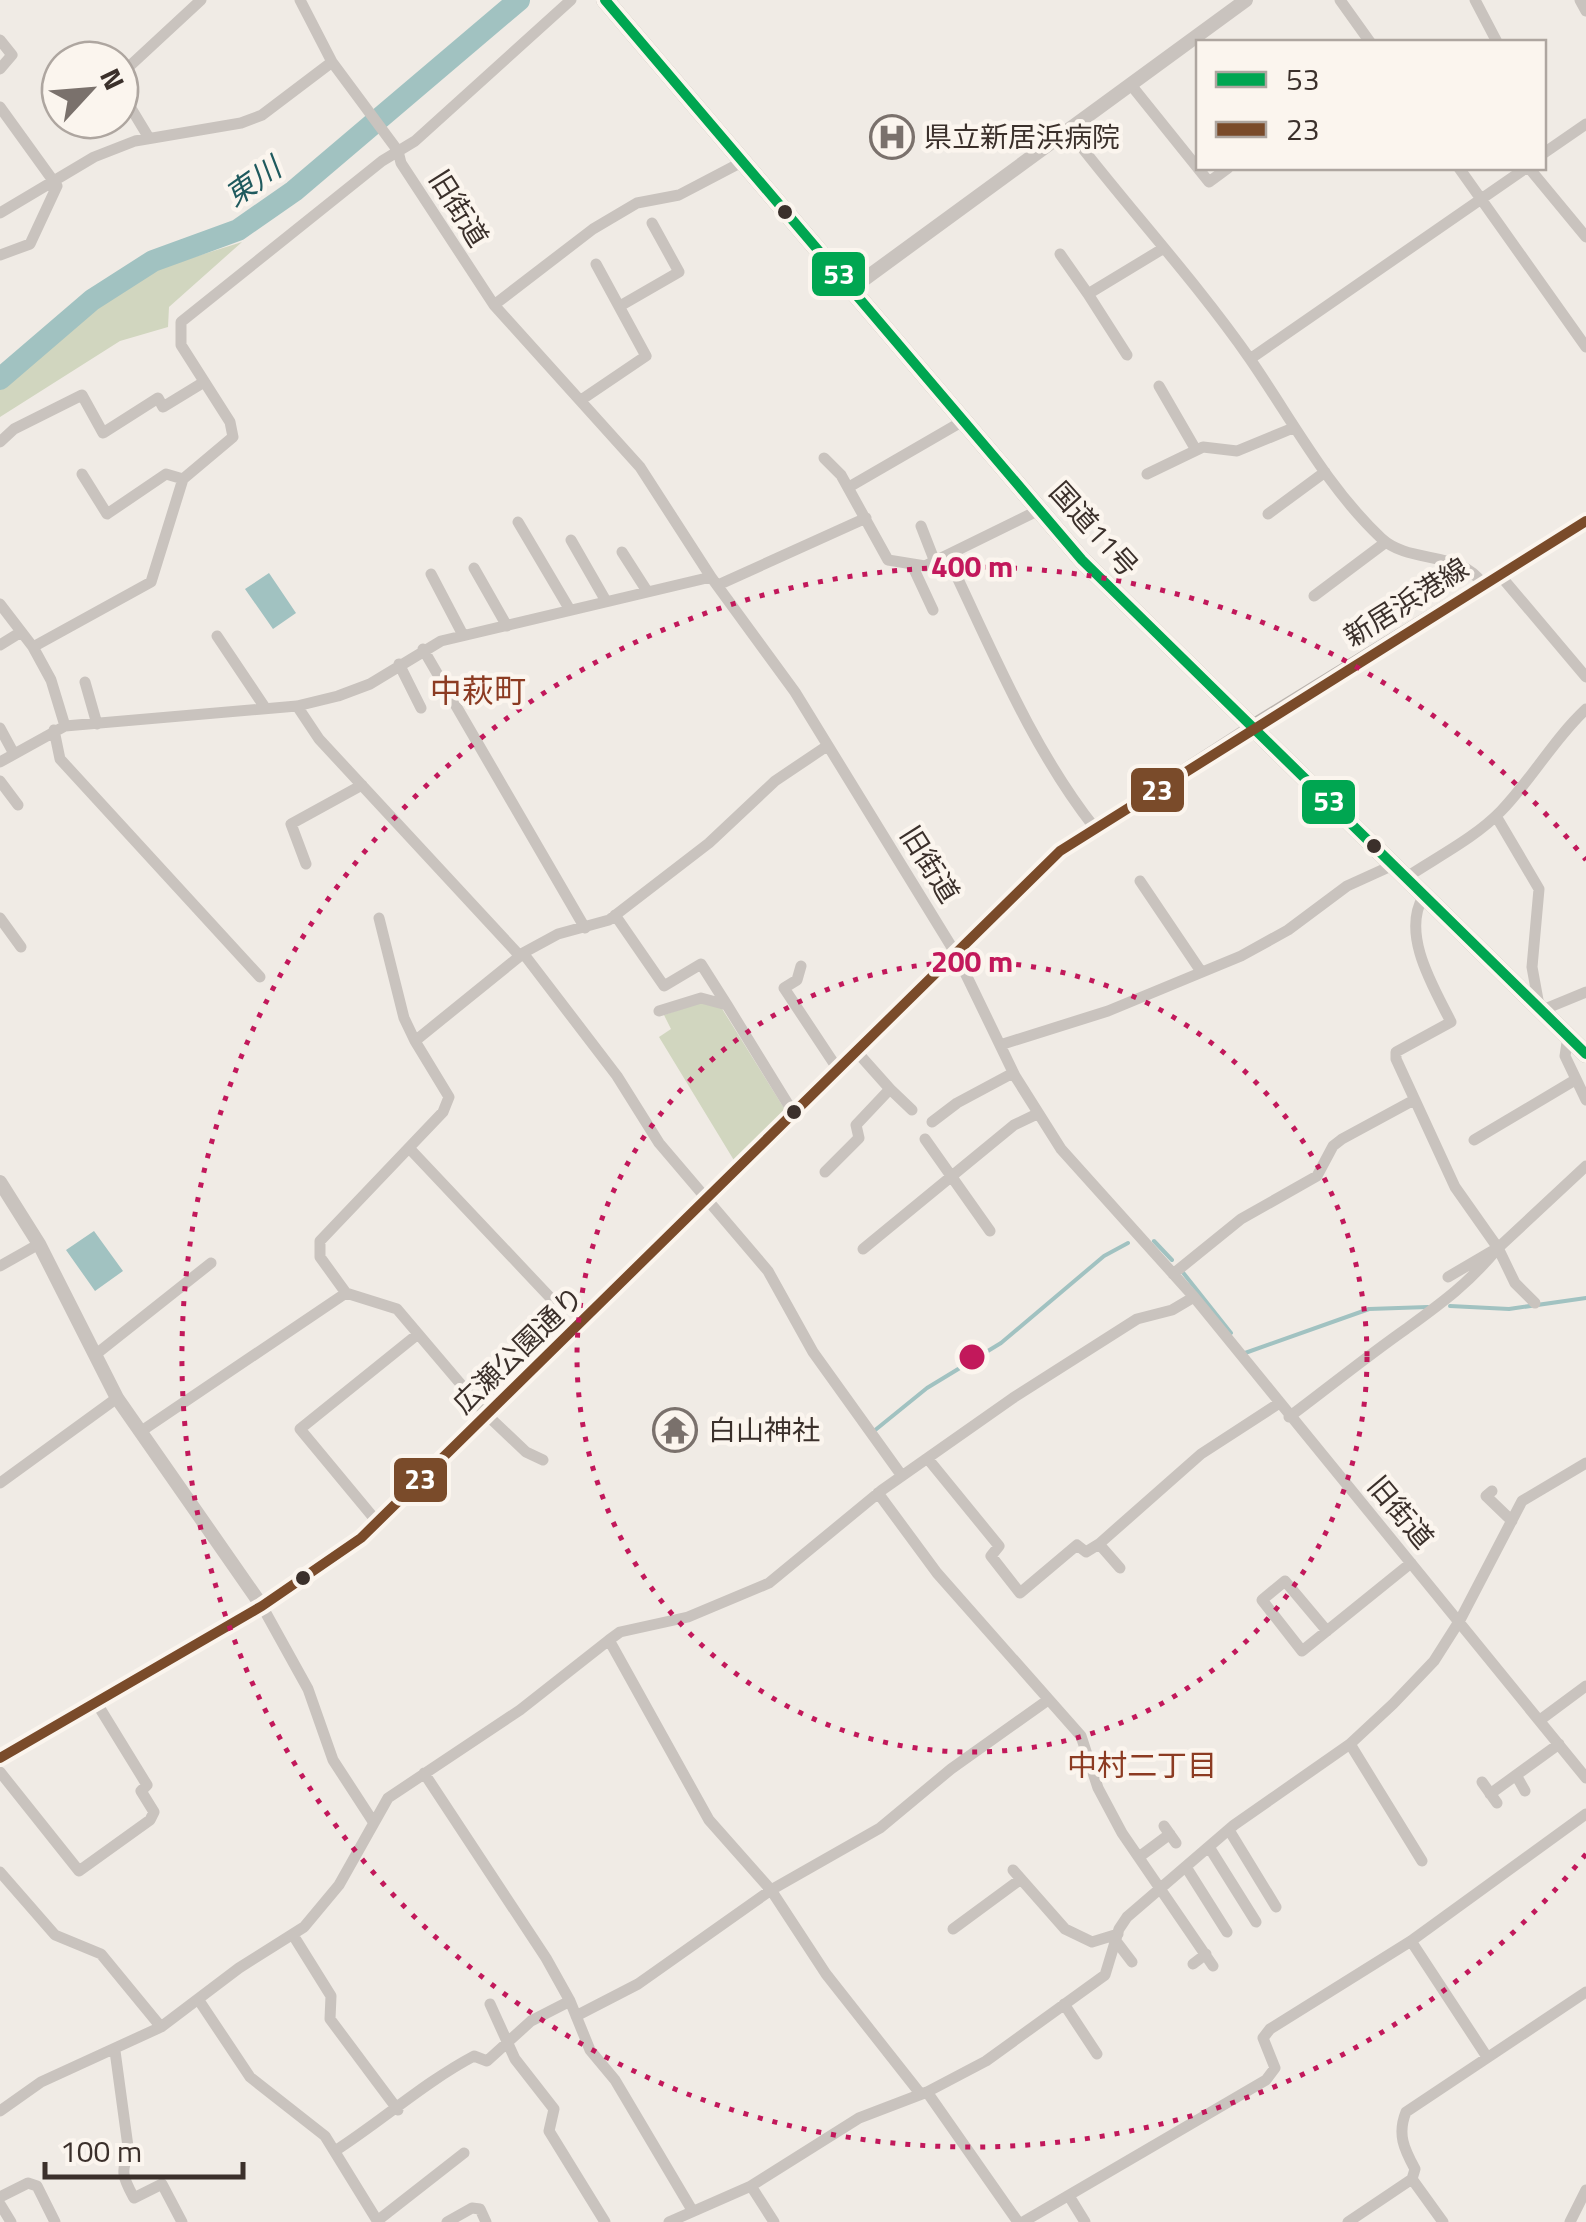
<svg xmlns="http://www.w3.org/2000/svg" width="1586" height="2222" font-family="'Titillium Web','Noto Sans JP',sans-serif">
<style>
.green{fill:#d1d6bf}
.water{fill:#a1c2c1}
.lines{fill:none;stroke-linecap:round;stroke-linejoin:round}
.stream{stroke:#a1c2c1;stroke-width:4}
.river{stroke:#a1c2c1;stroke-width:22}
.minor{stroke:#c9c3be;stroke-width:11}
.tertiary{stroke:#c9c3be;stroke-width:14}
.secondary{stroke:#bab3ae;stroke-width:15}
.trunk{stroke:#b4aea8;stroke-width:18}
.bus-1-casing{stroke:#fbf5ee;stroke-width:18}
.bus-2-casing{stroke:#fbf5ee;stroke-width:18}
.bus-1{stroke:#00a651;stroke-width:10}
.bus-2{stroke:#7a4b2a;stroke-width:10}
.ring{fill:none;stroke:#c2185b;stroke-width:5;stroke-dasharray:5 10}
.bus-dot{fill:#3b302b;stroke:#fbf5ee;stroke-width:4}
.labels{text-anchor:middle;stroke-width:9;stroke-linejoin:round;paint-order:stroke}
.poi-label{font-size:28px;fill:#3b302b;stroke:#fbf5ee;text-anchor:start}
.street-label{font-size:28px;fill:#3b302b;stroke:#fbf5ee}
.water-label{font-size:30px;font-style:italic;fill:#1f5a5e;stroke:#fbf5ee}
.neighbourhood-label{font-size:30px;fill:#8c3b22;stroke:#fbf5ee}
.quarter-label{font-size:32px;fill:#8c3b22;stroke:#fbf5ee}
.centre{fill:#c2185b;stroke:#fbf5ee;stroke-width:5}
.ring-label{font-size:30px;text-anchor:middle;font-weight:bold;fill:#c2185b;stroke:#fbf5ee;stroke-width:9;stroke-linejoin:round;paint-order:stroke}
.line-badge{stroke:#fbf5ee;stroke-width:4}
.badge-label{font-size:28px;text-anchor:middle;font-weight:bold;fill:#fff}
</style>
<rect width="100%" height="100%" fill="#f0ebe5"/>
<path class="green" d="M 242,242 L 169,307 L 168,327 L 120,341 L 0,417 L 0,384 L 98,306 L 156,269 Z
M 702,1002 L 721,1007 L 787,1113 L 735,1162 L 659,1037 L 671,1029 L 664,1015 Z"/>
<path class="water" d="M 269,573 L 296,613 L 273,629 L 245,589 Z
M 94,1231 L 123,1271 L 95,1291 L 66,1250 Z"/>
<g class="lines">
<path class="stream" d="M 1154,1241 L 1172,1260
M 1181,1270 L 1231,1333
M 1450,1306 L 1509,1309 L 1586,1298
M 1245,1353 L 1369,1309 L 1428,1307
M 874,1431 L 927,1388 L 1001,1343 L 1104,1256 L 1128,1243"/>
<path class="river" d="M 0,379 L 92,300 L 153,261 L 238,230 L 294,191 L 519,0"/>
<path class="minor" d="M 300,0 L 332,62 L 398,151 L 401,163 L 494,305 L 640,467 L 711,577 L 795,692 L 956,954 L 1015,1076 L 1061,1149 L 1194,1297 L 1586,1778
M 1340,0 L 1370,42
M 1475,0 L 1497,42
M 1580,0 L 1586,11
M 0,40 L 12,55 L 0,69
M 120,75 L 201,0
M 1131,85 L 1209,182 L 1228,168
M 120,90 L 149,138
M 0,107 L 57,186 L 30,244 L 0,255
M 1069,131 C 1128,208 1195,280 1250,359 C 1292,420 1327,487 1381,538 C 1410,565 1458,549 1483,584
M 1544,153 L 1586,124
M 1459,168 L 1586,347
M 1529,168 L 1586,237
M 0,213 L 94,157 L 135,141 L 241,123 L 262,115 L 332,62
M 1060,254 L 1088,294
M 494,305 L 593,229 L 637,203 L 679,195 L 742,162
M 620,306 L 679,272 L 652,223
M 1127,355 L 1088,294 L 1164,248
M 1250,359 L 1526,168
M 1159,386 L 1196,450
M 581,400 L 646,356 L 596,264
M 0,442 L 14,429 L 82,395 L 103,433 L 158,398 L 163,407 L 204,382
M 824,458 L 841,475 L 888,560 L 925,566 L 1039,510
M 82,474 L 107,514 L 166,474 L 183,479
M 1147,474 L 1203,447 L 1237,451 L 1293,428
M 849,487 L 963,421
M 1268,514 L 1325,472
M 518,522 L 570,610
M 921,526 L 935,562
M 571,540 L 606,601
M 622,552 L 647,591
M 947,556 C 991,647 1031,747 1094,827
M 912,565 L 933,610
M 474,568 L 507,626
M 431,574 L 463,635
M 1499,574 L 1586,677
M 718,585 L 866,518
M 1314,596 L 1386,542
M 0,604 L 33,647
M 217,636 L 264,706
M 0,645 L 21,632
M 423,649 L 585,928
M 399,664 L 421,708
M 85,682 L 97,724
M 297,706 L 319,739 L 520,956 L 523,953 L 617,1076 L 659,1143 L 768,1271 L 813,1352 L 902,1476
M 65,726 L 51,680 L 33,647 L 151,582 L 183,479 L 233,437 L 230,422 L 181,345 L 181,322 L 382,161 L 415,141 L 571,0
M 0,728 L 13,752
M 54,730 L 60,759 L 260,977
M 0,762 L 65,726 L 297,706 L 338,696 L 370,684 L 441,641 L 711,577
M 0,781 L 18,805
M 1496,816 L 1539,889 L 1532,967 L 1540,1011 L 1586,992
M 306,864 L 291,824 L 362,785
M 1404,879 C 1435,858 1475,838 1501,811 C 1532,779 1553,740 1586,709
M 1140,881 L 1200,970
M 615,915 L 664,986 L 701,964 L 727,1005
M 0,918 L 21,947
M 379,918 L 404,1018 L 415,1041 L 520,956
M 523,953 L 558,934 L 609,920 L 709,843 L 775,781 L 827,746
M 801,966 L 797,980 L 784,988 L 839,1071
M 659,1011 L 701,998 L 727,1005 L 794,1114
M 1568,1036 L 1565,1056 L 1586,1100
M 1000,1045 L 1108,1011 L 1241,956 L 1288,930 L 1347,886 L 1391,866
M 890,1089 L 912,1110
M 932,1122 L 957,1103 L 1013,1073
M 925,1139 L 990,1231
M 1474,1140 L 1575,1080
M 409,1148 L 561,1309
M 825,1172 L 859,1138 L 856,1125 L 890,1089 L 857,1052
M 863,1249 L 1014,1125 L 1037,1114
M 0,1266 L 39,1244
M 1173,1274 L 1241,1219 L 1317,1176 L 1333,1146 L 1342,1139 L 1414,1100
M 1448,1277 L 1494,1250
M 346,1293 L 320,1257 L 320,1241 L 443,1112 L 449,1097 L 415,1041
M 1535,1303 L 1515,1283 L 1498,1248 L 1586,1166
M 95,1355 L 211,1263
M 1289,1417 C 1328,1388 1366,1357 1406,1329 C 1443,1302 1468,1284 1498,1248 L 1455,1187 L 1396,1059 L 1396,1052 L 1451,1022 C 1434,988 1401,935 1423,897
M 140,1432 L 346,1293 L 397,1309 L 487,1415 L 526,1452 L 543,1460
M 928,1459 L 999,1546 L 991,1556 L 1020,1593 L 1077,1545 L 1086,1552 L 1099,1544
M 0,1483 L 117,1398
M 1492,1491 L 1486,1496 L 1512,1521
M 878,1493 L 937,1573 L 1081,1736 L 1098,1788 L 1122,1833 L 1213,1966
M 378,1523 L 300,1429 L 418,1334
M 1120,1568 L 1099,1544 L 1201,1454 L 1278,1404
M 262,1606 L 308,1689 L 333,1760 L 372,1820
M 1327,1631 L 1285,1581 L 1262,1600 L 1302,1651 L 1411,1563
M 609,1640 L 709,1820 L 771,1890 L 826,1974 L 919,2092
M 1540,1720 L 1586,1686
M 1350,1744 L 1422,1861
M 0,1772 L 79,1871 L 150,1820 L 154,1812 L 141,1791 L 147,1785 L 96,1702
M 424,1773 L 546,1958 L 570,2001 L 590,2050 L 615,2080 L 692,2210
M 1516,1775 L 1525,1791
M 1482,1782 L 1497,1803
M 1490,1794 L 1559,1744
M 1164,1826 L 1176,1843
M 1229,1830 L 1276,1907
M 1209,1847 L 1256,1922
M 1139,1857 L 1170,1834
M 1186,1867 L 1227,1932
M 1013,1870 L 1065,1929 L 1092,1942 L 1118,1934
M 0,1872 L 55,1935 L 101,1954 L 161,2027
M 953,1929 L 1021,1879
M 293,1935 L 331,1996 L 330,2019 L 398,2110
M 1116,1941 L 1132,1962
M 1411,1941 L 1487,2057
M 1193,1964 L 1206,1954
M 198,1999 L 250,2077 L 325,2136 L 378,2222
M 490,2004 L 515,2059 L 554,2109 L 549,2131 L 605,2222
M 1064,2004 L 1097,2054
M 576,2016 L 638,1984 L 771,1890 L 880,1828 L 951,1769 L 1048,1700
M 115,2051 L 129,2154 C 119,2172 125,2181 134,2198 L 162,2184 L 182,2222
M 927,2092 L 1018,2222
M 0,2111 L 41,2082 L 161,2027 L 239,1968 L 304,1927 L 339,1885 L 388,1798 L 520,1710 L 609,1640 L 620,1632 L 688,1617 L 769,1583 L 882,1490 L 1013,1398 L 1137,1319 L 1172,1310 L 1194,1297
M 335,2151 C 383,2120 425,2082 474,2056 L 487,2061 L 531,2021 L 570,2001
M 751,2186 L 774,2222
M 1069,2196 L 1085,2222
M 0,2197 L 28,2183 L 37,2186 L 55,2222
M 0,2204 L 11,2222
M 377,2221 L 464,2153
M 447,2222 L 472,2208 L 480,2209 L 486,2222
M 669,2222 L 751,2186 L 859,2118 L 927,2092 L 986,2061 L 1105,1975 L 1119,1929 L 1127,1917 L 1234,1825 L 1350,1744 L 1393,1704 L 1434,1661 L 1460,1620 L 1522,1501 L 1586,1463
M 1023,2222 L 1266,2080 L 1275,2068 L 1263,2038 L 1270,2029 L 1411,1941 L 1586,1814
M 1348,2222 L 1412,2179
M 1443,2222 L 1412,2179 L 1415,2169 C 1404,2149 1397,2134 1406,2112 L 1586,1992
M 1570,2222 L 1586,2190"/>
<path class="tertiary" d="M 851,289 L 1246,0
M 0,1182 L 39,1244 L 117,1398 L 262,1606
M 0,1758 L 262,1606 L 361,1538 L 1060,851 L 1252,727"/>
<path class="secondary" d="M 1252,727 L 1586,521"/>
<path class="trunk" d="M 605,0 L 1082,560 L 1586,1054"/>
<g class="bus-1-casing">
<path id="bus-1" d="M 605,0 L 1082,560 L 1586,1054"/>
</g>
<g class="bus-2-casing">
<path id="bus-2" d="M 0,1758 L 262,1606 L 361,1538 L 1060,851 L 1586,521"/>
</g>
<use href="#bus-1" class="bus-1"/>
<use href="#bus-2" class="bus-2"/>
</g>
<g class="ring">
<circle cx="972" cy="1357" r="395"/>
<path d="M1586 1854A790 790 0 1 1 1586 860"/>
</g>
<defs>
<g id="hospital-ring" transform="scale(2.25)"><circle r="9.5" fill="#fbf5ee" stroke="#7a716c" stroke-width="1.5"/><path d="M-5-5h3v3.5h4V-5h3V5h-3V1.5h-4V5h-3Z" fill="#7a716c"/></g>
<g id="temple-ring" transform="scale(2.25)"><circle r="9.5" fill="#fbf5ee" stroke="#7a716c" stroke-width="1.5"/><path d="M0-6L5-2H3V0L6.5 2.5H4V6H1.5V3h-3V6H-4V2.5H-6.5L-3 0V-2H-5Z" fill="#7a716c"/></g>
</defs>
<g fill-rule="evenodd">
<use href="#hospital-ring" x="892" y="137"/>
<use href="#temple-ring" x="675" y="1430"/>
</g>
<g class="bus-dot">
<circle cx="785" cy="212" r="9"/>
<circle cx="1374" cy="846" r="9"/>
<circle cx="794" cy="1112" r="9"/>
<circle cx="303" cy="1578" r="9"/>
</g>
<g class="labels">
<g class="poi-label">
<text x="924" y="147">県立新居浜病院</text>
<text x="708" y="1440">白山神社</text>
</g>
<g class="street-label">
<text transform="translate(459 208) rotate(58)" y="10">旧街道</text>
<text transform="translate(1094 529) rotate(48)" y="10">国道11号</text>
<text transform="translate(1406 602) rotate(-32)" y="10">新居浜港線</text>
<text transform="translate(930 864) rotate(58)" y="10">旧街道</text>
<text transform="translate(518 1350) rotate(-44)" y="10">広瀬公園通り</text>
<text transform="translate(1401 1512) rotate(50)" y="10">旧街道</text>
</g>
<g class="water-label">
<text transform="translate(253 182) rotate(-35)" y="10">東川</text>
</g>
<g class="neighbourhood-label">
<text x="1142" y="1776">中村二丁目</text>
</g>
<g class="quarter-label">
<text x="478" y="702">中萩町</text>
</g>
</g>
<circle cx="972" cy="1357" r="15" class="centre"/>
<g class="ring-label">
<text x="972" y="577">400 m</text>
<text x="972" y="972">200 m</text>
</g>
<g class="line-badge">
<rect x="810" y="250" width="57" height="48" rx="10" fill="#00a651"/>
<rect x="1129" y="766" width="57" height="48" rx="10" fill="#7a4b2a"/>
<rect x="1300" y="778" width="57" height="48" rx="10" fill="#00a651"/>
<rect x="392" y="1456" width="57" height="48" rx="10" fill="#7a4b2a"/>
</g>
<g class="badge-label">
<text x="839" y="284">53</text>
<text x="1157" y="800">23</text>
<text x="1329" y="811">53</text>
<text x="420" y="1489">23</text>
</g>
<rect x="1196" y="40" width="350" height="130" fill="#fbf5ee" stroke="#aea6a0" stroke-width="2.5"/>
<rect x="1216" y="72" width="50" height="15" fill="#00a651" stroke="#aea6a0" stroke-width="2.5"/>
<text x="1286" y="90" font-size="30" fill="#3b302b">53</text>
<rect x="1216" y="122" width="50" height="15" fill="#7a4b2a" stroke="#aea6a0" stroke-width="2.5"/>
<text x="1286" y="140" font-size="30" fill="#3b302b">23</text>
<g transform="translate(90 90) rotate(64)"><circle r="48" fill="#fbf5ee" stroke="#aea6a0" stroke-width="2.5"/>
<path d="M0-8L18 38L0 25L-18 38Z" fill="#7a716c"/>
<text y="-15" font-size="28" font-weight="bold" text-anchor="middle" fill="#3b302b">N</text>
</g>
<path d="M45 2162v15h198v-15" fill="none" stroke="#3b302b" stroke-width="5"/>
<text x="60" y="2162" font-size="30" fill="#3b302b" stroke="#fbf5ee" stroke-width="8" paint-order="stroke">100 m</text>
</svg>
